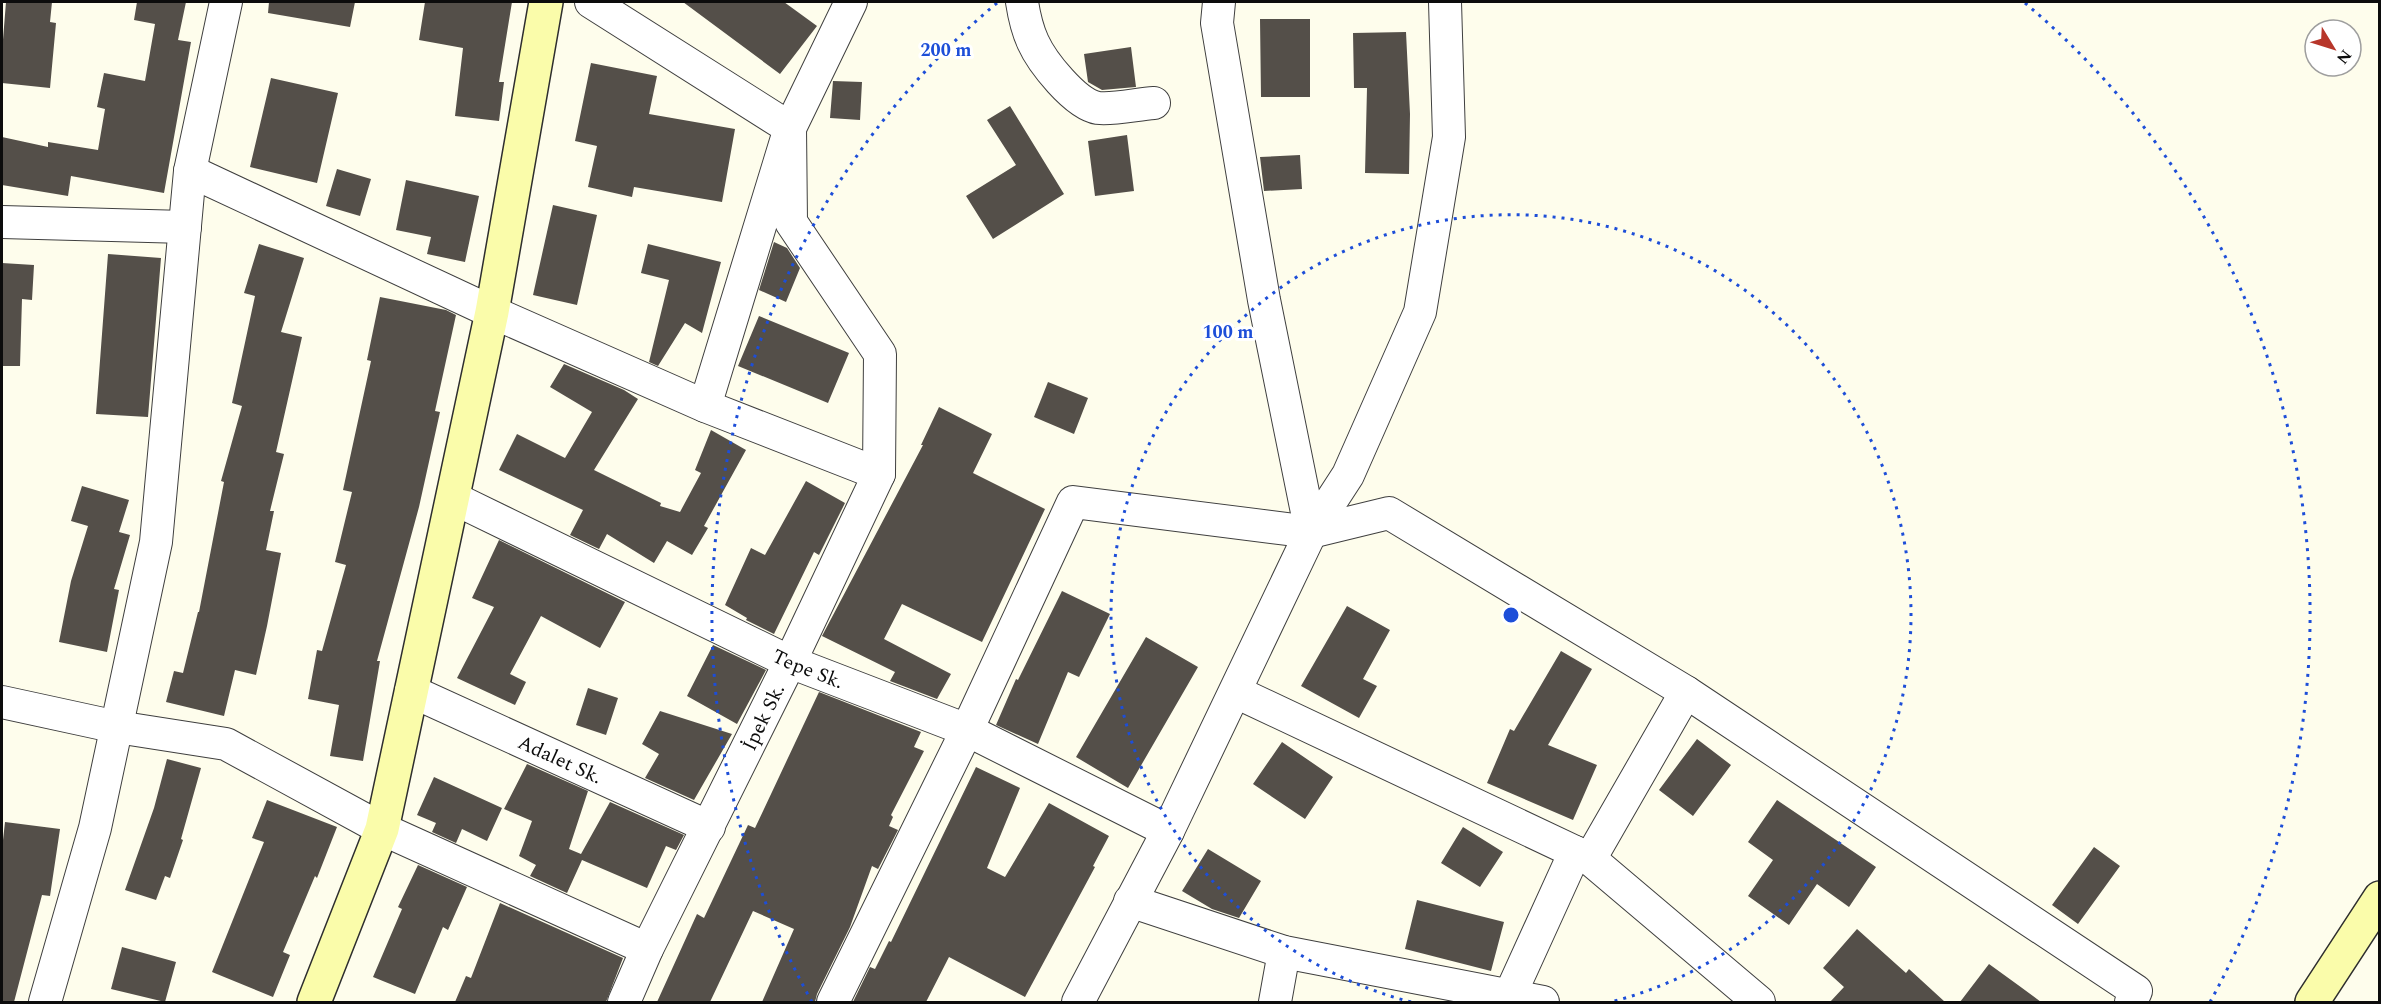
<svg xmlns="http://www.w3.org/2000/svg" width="2381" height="1004" font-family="Spectral,serif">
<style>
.building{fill:#544f49}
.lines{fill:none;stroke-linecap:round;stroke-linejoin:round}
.street-casing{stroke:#3f3f3f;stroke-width:34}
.secondary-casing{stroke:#2e2e2e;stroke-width:36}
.street{stroke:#fff;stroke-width:32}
.secondary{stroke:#fafcaa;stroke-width:33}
.ring{fill:none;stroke:#1d4ed8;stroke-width:3;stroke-dasharray:3 6}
.labels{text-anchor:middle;stroke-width:6;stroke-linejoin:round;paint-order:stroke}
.street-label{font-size:20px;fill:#0c0c0c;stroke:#fff}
.centre{fill:#1d4ed8;stroke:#fff;stroke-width:3}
.ring-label{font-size:18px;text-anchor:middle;font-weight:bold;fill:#1d4ed8;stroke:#fff;stroke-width:6;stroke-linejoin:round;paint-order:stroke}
</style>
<rect width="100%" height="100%" fill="#fefdec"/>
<path class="building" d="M 6,2 L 52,2 L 50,22 L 56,23 L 50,88 L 2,83 L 2,52 Z
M 137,2 L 186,2 L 178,40 L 191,42 L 164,193 L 71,176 L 68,196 L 2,185 L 2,137 L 48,147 L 48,142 L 98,150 L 105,109 L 97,107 L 104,73 L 145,81 L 155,24 L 134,20 Z
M 269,2 L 355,2 L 350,27 L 268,13 Z
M 425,2 L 512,2 L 499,82 L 504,82 L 499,121 L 455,116 L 463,48 L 419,40 Z
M 683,2 L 784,2 L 817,26 L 780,74 Z
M 1260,19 L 1310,19 L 1310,97 L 1261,97 Z
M 1406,32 L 1410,114 L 1409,174 L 1365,173 L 1367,88 L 1354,88 L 1353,33 Z
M 1131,47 L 1136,87 L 1102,90 L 1088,82 L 1084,54 Z
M 591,63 L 657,76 L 649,114 L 735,129 L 722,202 L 634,187 L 632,197 L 588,187 L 597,146 L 575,141 Z
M 271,78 L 338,93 L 317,183 L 250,167 Z
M 833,81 L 862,82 L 860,120 L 830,118 Z
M 1010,106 L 1064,194 L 993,239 L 966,196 L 1016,165 L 987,120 Z
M 1127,135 L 1134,191 L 1095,196 L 1088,141 Z
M 1300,155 L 1302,189 L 1264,191 L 1260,157 Z
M 337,169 L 371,179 L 360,216 L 326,206 Z
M 406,180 L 479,196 L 465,262 L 427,254 L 431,237 L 396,230 Z
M 553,205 L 597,215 L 577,305 L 533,295 Z
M 774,242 L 787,248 L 800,268 L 786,302 L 759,290 Z
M 259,244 L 304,258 L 281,332 L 302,337 L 276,452 L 284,454 L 270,511 L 274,511 L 266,550 L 281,553 L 267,626 L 256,675 L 235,670 L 224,716 L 166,702 L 174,671 L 183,673 L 198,612 L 199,612 L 224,482 L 221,481 L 242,406 L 232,403 L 255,296 L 244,293 Z
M 648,244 L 721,262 L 702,333 L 685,323 L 658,366 L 649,362 L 669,280 L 641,273 Z
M 108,254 L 161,258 L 148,417 L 96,414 Z
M 2,263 L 34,265 L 32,300 L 22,299 L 20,366 L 2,366 Z
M 380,297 L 446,310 L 456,315 L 435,411 L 440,412 L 419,507 L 377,661 L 380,661 L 363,761 L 330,756 L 339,705 L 308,699 L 317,650 L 322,651 L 346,565 L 335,562 L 352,492 L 343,490 L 371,361 L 367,360 Z
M 759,316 L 849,353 L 828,403 L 738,366 Z
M 564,364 L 624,390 L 638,399 L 594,470 L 661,503 L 660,506 L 680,512 L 701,473 L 695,470 L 711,430 L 746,450 L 704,526 L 708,528 L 692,555 L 667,541 L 654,563 L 607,534 L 599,549 L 570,535 L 583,510 L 499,470 L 517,434 L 565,458 L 592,412 L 550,387 Z
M 1048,382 L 1088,398 L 1074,434 L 1034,417 Z
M 939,407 L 992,434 L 973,473 L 1045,509 L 982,642 L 902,604 L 884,639 L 951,674 L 937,699 L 890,681 L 895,672 L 822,636 L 923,445 L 921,445 Z
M 806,481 L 845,503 L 819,555 L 814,552 L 774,634 L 746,620 L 747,618 L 725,605 L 751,548 L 765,555 Z
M 82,486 L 129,500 L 119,532 L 130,535 L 114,589 L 119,590 L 107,652 L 59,642 L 71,581 L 88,526 L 71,521 Z
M 499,540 L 625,602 L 600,648 L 541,616 L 510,674 L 526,682 L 515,705 L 457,678 L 494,607 L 472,598 Z
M 1062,591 L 1110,614 L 1079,677 L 1068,672 L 1038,744 L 996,725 L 1016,679 L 1018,680 Z
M 1347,606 L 1390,630 L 1363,679 L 1377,686 L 1359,718 L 1301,686 Z
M 1146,637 L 1198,667 L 1128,788 L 1076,757 Z
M 713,645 L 766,670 L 737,724 L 687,696 Z
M 1561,651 L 1592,669 L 1548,745 L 1597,765 L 1573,820 L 1487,783 L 1510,729 L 1514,731 Z
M 588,688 L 618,698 L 606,735 L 576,725 Z
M 819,692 L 921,732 L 914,747 L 924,751 L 891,815 L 893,817 L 889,826 L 898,830 L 878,869 L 872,866 L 850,927 L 817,994 L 815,1002 L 762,1002 L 794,929 L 753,911 L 710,1002 L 657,1002 L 697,914 L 704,918 L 748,825 L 755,828 Z
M 660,711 L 732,734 L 694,800 L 645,778 L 659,754 L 642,744 Z
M 1697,739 L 1731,765 L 1693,816 L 1659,790 Z
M 1282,742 L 1333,777 L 1305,819 L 1253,784 Z
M 167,759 L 201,768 L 181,839 L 183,840 L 170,878 L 165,876 L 156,900 L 125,890 L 154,808 Z
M 527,764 L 588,791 L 569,849 L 581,854 L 610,802 L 684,835 L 676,850 L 666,846 L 647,888 L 582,860 L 567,893 L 530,876 L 536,865 L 519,856 L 532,821 L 504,809 Z
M 976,767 L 1020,788 L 987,868 L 1005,877 L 1049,803 L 1109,836 L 1093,866 L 1095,867 L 1025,997 L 949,957 L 926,1002 L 853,1002 L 870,967 L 875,969 L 889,941 L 891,942 Z
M 434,777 L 502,808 L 487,841 L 462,829 L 456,843 L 432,832 L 436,823 L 417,815 Z
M 267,800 L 337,827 L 317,878 L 315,876 L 283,952 L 290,955 L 273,997 L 212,972 L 264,842 L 252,838 Z
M 1777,800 L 1876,867 L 1849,907 L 1817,884 L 1789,925 L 1748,896 L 1773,860 L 1748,842 Z
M 5,822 L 60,829 L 50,896 L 42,895 L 14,1002 L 2,1002 L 2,849 Z
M 1463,827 L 1503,852 L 1480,887 L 1441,863 Z
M 2094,847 L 2120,866 L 2078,924 L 2052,905 Z
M 1208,849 L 1261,881 L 1239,918 L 1212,909 L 1182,891 Z
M 418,865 L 467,887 L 448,930 L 443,927 L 415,994 L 373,977 L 402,909 L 398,907 Z
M 1417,900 L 1504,922 L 1491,971 L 1405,949 Z
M 500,903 L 623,958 L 606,1002 L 455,1002 L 466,976 L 471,978 Z
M 1857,929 L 1906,973 L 1909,969 L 1945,1002 L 1830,1002 L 1844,987 L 1823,968 Z
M 122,947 L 176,962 L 165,1002 L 111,989 Z
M 1989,964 L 2018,985 L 2041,1002 L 1960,1002 Z"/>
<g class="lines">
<g class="street-casing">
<g id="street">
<path d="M 591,2 L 790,128 L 791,222 L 880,354 L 879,474 L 790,662 L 647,949 L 624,1002"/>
<path d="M 1022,2 C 1024,15 1027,29 1033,42 C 1042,62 1075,104 1098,108 C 1113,110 1138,104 1154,103"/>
<path d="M 1219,2 L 1217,23 L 1264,300 L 1311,532"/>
<path d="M 190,171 L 492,312 L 705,406 L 879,474"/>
<path d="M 2,222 L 185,227"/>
<path d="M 705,406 L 790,128 L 851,2"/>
<path id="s1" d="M 453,498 L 790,662 L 967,730 L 1168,831"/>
<path id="s2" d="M 411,691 L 709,827"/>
<path d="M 1236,692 L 1590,859 L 1759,1002"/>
<path d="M 2,702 L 117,727 L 226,744 L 382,829 L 647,949"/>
<path d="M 1590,859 L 1686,692"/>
<path d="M 1130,901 L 1284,952 L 1543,1002"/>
<path d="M 1509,997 L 1575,852"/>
<path d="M 45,1002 L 95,828 L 156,542 L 190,171 L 226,2"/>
<path d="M 833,1002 L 967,730 L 1073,502 L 1311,532 L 1389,513 L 1686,692 L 2136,991 L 2131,1002"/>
<path d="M 1078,1002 L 1168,831 L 1311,532 L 1348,475 L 1420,312 L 1449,137 L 1445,2"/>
<path d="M 1275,1002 L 1284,952"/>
</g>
</g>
<g class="secondary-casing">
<path id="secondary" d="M 314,1002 L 382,829 L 492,312 L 546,2
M 2312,1002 L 2380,898"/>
</g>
<use href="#street" class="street"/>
<use href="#secondary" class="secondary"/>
</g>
<g class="ring">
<path d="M1411 1002A400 400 0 1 1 1611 1002"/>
<path d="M812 1002A799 799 0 0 1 997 3M2025 3A799 799 0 0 1 2210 1002"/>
</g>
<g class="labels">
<g class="street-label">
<text dy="7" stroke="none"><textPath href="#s1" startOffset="394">Tepe Sk.</textPath></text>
<text transform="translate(763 717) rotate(-64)" y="7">İpek Sk.</text>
<text dy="7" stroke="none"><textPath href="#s2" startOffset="164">Adalet Sk.</textPath></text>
</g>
</g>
<circle cx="1511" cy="615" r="9" class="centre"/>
<g class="ring-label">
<text x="946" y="56">200 m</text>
<text x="1228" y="338">100 m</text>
</g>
<rect width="2381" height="1004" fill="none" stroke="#0c0c0c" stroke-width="6"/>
<g transform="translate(2333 48) rotate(128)"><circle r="28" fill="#ffffff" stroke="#9e9e9e" stroke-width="1.5"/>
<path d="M0-4.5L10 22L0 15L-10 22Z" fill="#b7362a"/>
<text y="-9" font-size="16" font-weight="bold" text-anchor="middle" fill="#0c0c0c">N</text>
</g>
</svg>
